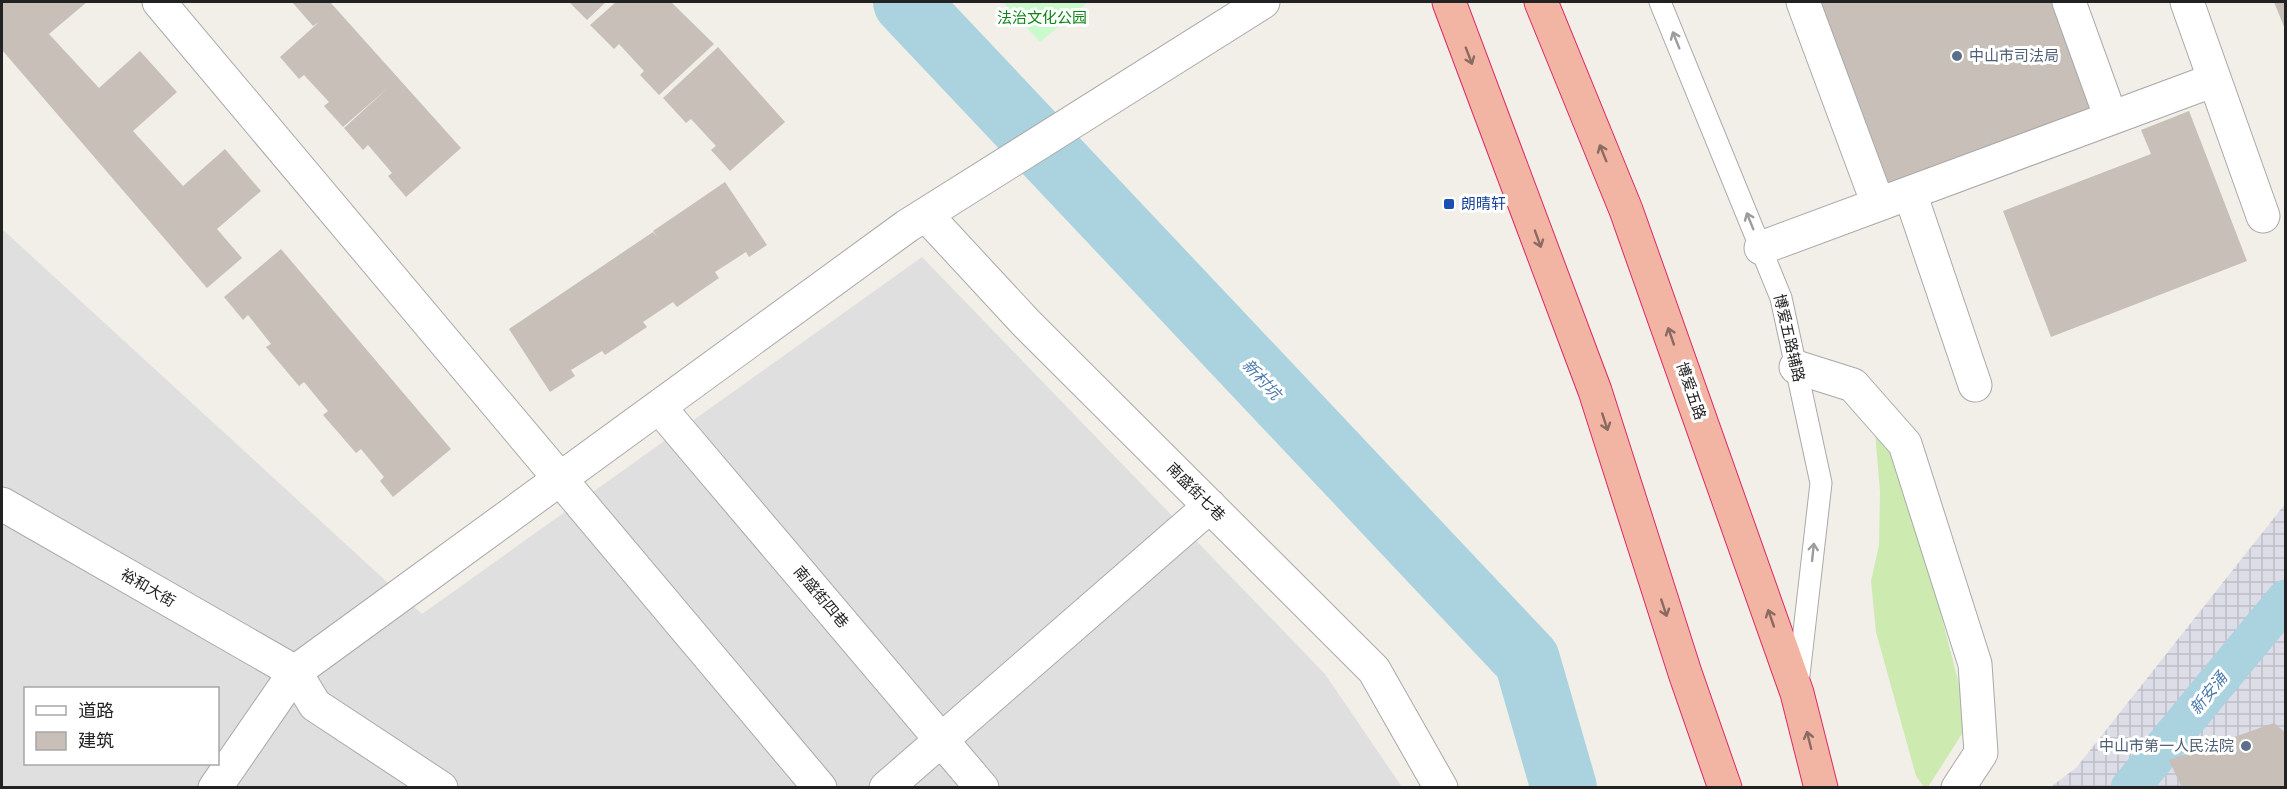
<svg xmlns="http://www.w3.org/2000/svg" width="2287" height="789" font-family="'Roboto Condensed','Noto Sans SC',sans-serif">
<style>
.residential{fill:#e0dfdf;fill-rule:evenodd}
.grass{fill:#cdebb0}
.park{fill:#c8facc}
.plaza{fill:url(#plaza-grid)}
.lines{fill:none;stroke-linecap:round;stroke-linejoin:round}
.canal{stroke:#aad3df;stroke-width:39}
.river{stroke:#aad3df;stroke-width:66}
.building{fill:#c7bfb8}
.service-casing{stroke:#a9a9a9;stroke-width:23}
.minor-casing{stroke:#a9a9a9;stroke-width:35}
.trunk-casing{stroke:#dc2a67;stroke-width:35}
.service{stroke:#fff;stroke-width:21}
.minor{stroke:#fff;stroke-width:33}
.trunk{stroke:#f2b4a3;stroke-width:33}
.oneway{stroke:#9c9c9c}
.oneway2{stroke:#8a6b62}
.service-dot{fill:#5c6f8a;stroke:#fff;stroke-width:2}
.transit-dot{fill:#1a4fb4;stroke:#fff;stroke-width:2}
.labels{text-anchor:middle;stroke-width:6;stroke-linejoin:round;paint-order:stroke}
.park-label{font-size:15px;fill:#0c8416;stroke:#fff}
.service-label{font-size:15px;fill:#4e5e75;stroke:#fff;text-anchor:start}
.transit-label{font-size:15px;fill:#164399;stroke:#fff;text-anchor:start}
.street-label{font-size:15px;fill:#222;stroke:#fff}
.water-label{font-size:16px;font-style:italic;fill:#4a7aab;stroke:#fff}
</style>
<defs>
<pattern id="plaza-grid" width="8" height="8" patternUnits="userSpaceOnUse" patternTransform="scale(1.5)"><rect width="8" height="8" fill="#dddde8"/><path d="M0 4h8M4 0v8" fill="none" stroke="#bdbdc7"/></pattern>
</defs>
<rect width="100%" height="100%" fill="#f2efe9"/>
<path class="residential" d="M 2,229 L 422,614 L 922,257 L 1325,674 L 1402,787 L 2,787 ZM 26,688 L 218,688 L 218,764 L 26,764 Z"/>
<path class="grass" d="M 1874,420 L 1898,447 L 1969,723 L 1928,787 L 1924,787 L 1916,776 L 1876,632 L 1871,581 L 1879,545 L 1880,492 Z"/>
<path class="park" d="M 1003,2 L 1088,2 L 1040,42 Z"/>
<path class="plaza" d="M 2285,504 L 2285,787 L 2049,788 L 2076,768 Z"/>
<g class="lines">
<path class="canal" d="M 2130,788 L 2286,599"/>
<path class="river" d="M 906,2 L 1527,660 L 1564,788"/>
</g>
<path class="building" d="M 2,2 L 87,2 L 49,34 L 99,88 L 140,51 L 177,92 L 133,131 L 183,186 L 225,149 L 261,191 L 217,229 L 242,258 L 207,288 L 2,50 Z
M 292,2 L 330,2 L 461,148 L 406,197 L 388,176 L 392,173 L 368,145 L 363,150 L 344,128 L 389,87 L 343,127 L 324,106 L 329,102 L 304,75 L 299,79 L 280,57 L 319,22 L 313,26 Z
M 569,2 L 606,2 L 587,20 Z
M 616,2 L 671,2 L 714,44 L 659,95 L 640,75 L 644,71 L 619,44 L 614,49 L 590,25 Z
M 1820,2 L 2055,2 L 2094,111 L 1885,186 Z
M 2274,2 L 2286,2 L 2286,29 L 2285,29 Z
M 718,47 L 785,122 L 730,171 L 711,150 L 716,146 L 691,119 L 686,123 L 663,98 Z
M 2189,111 L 2247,261 L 2051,337 L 2003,211 L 2151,154 L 2141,130 Z
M 725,182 L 767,245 L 749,257 L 746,252 L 715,272 L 719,278 L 677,307 L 673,302 L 643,322 L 647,327 L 605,355 L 602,351 L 571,370 L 575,376 L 550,392 L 509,329 L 653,232 L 658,238 L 653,231 Z
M 281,249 L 451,449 L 393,497 L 380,481 L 384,477 L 361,449 L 356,453 L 323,415 L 328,411 L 304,382 L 299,386 L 266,347 L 271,344 L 248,315 L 243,320 L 224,297 Z
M 2274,723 L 2286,733 L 2286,788 L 2182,788 L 2169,760 Z"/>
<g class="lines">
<g class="service-casing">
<path id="service" d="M 1660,2 L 1781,298 L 1821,483 L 1798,684"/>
</g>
<g class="minor-casing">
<path id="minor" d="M 159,2 L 820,788
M 1803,2 L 1878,204
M 2069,2 L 2111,118
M 2187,2 L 2263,216
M 1910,193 L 1975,385
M 926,215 L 1027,324 L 1374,670 L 1441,788
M 1761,248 L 2214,80
M 1796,367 L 1853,385 L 1905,444 L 1975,664 L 1981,753 L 1958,788
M 659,407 L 982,788
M 2,504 L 295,672 L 315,705 L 441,788
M 215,788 L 295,672 L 907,226 L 1263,2
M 886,788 L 1210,506"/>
</g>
<g class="trunk-casing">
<path id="trunk" d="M 1449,2 L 1595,391 L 1685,673 L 1725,788
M 1541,2 L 1626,210 L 1797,693 L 1821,788"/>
</g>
<use href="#service" class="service"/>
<use href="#minor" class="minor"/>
<use href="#trunk" class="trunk"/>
</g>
<defs><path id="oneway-shaft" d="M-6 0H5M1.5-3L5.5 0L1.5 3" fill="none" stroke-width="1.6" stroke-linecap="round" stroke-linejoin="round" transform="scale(1.5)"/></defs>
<g class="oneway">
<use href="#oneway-shaft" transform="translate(1676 40) rotate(-112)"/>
<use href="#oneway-shaft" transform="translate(1750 221) rotate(-112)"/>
<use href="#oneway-shaft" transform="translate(1813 552) rotate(-84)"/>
</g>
<g class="oneway2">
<use href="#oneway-shaft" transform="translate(1469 56) rotate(69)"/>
<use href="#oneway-shaft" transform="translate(1603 153) rotate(-112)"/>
<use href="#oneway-shaft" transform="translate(1538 239) rotate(70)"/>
<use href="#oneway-shaft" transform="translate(1671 336) rotate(-109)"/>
<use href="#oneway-shaft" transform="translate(1605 422) rotate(72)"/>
<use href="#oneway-shaft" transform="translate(1664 608) rotate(72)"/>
<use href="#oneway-shaft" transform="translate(1771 618) rotate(-109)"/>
<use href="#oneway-shaft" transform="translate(1809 740) rotate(-104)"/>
</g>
<g class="service-dot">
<circle cx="1957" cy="56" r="6"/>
<circle cx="2246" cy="746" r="6"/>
</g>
<rect class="transit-dot" x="1443" y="198" width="12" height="12" rx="3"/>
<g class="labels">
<g class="park-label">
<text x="1042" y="23">法治文化公园</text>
</g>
<g class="service-label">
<text x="1969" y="61">中山市司法局</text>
<text x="2234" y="751" text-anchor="end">中山市第一人民法院</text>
</g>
<g class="transit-label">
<text x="1461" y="209">朗晴轩</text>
</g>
<g class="street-label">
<text transform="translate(1789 338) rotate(77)" y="5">博爱五路辅路</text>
<text transform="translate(1691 391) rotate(71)" y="5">博爱五路</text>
<text transform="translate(1196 492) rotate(45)" y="5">南盛街七巷</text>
<text transform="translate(148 588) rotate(30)" y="5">裕和大街</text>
<text transform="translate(821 597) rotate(50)" y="5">南盛街四巷</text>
</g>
<g class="water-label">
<text transform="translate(1262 379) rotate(47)" y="6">新村坑</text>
<text transform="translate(2208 693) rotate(-51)" y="6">新安涌</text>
</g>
</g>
<rect width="2287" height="789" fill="none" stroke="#222222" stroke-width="6"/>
<rect x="24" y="687" width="195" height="78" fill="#ffffff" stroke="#a7a7a7" stroke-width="1.5"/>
<rect x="36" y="706" width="30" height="9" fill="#ffffff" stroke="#a7a7a7" stroke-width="1.5"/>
<text x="78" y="717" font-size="18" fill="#222222">道路</text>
<rect x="36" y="732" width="30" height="18" fill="#c7bfb8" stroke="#a7a7a7" stroke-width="1.5"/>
<text x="78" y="747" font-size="18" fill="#222222">建筑</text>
</svg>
